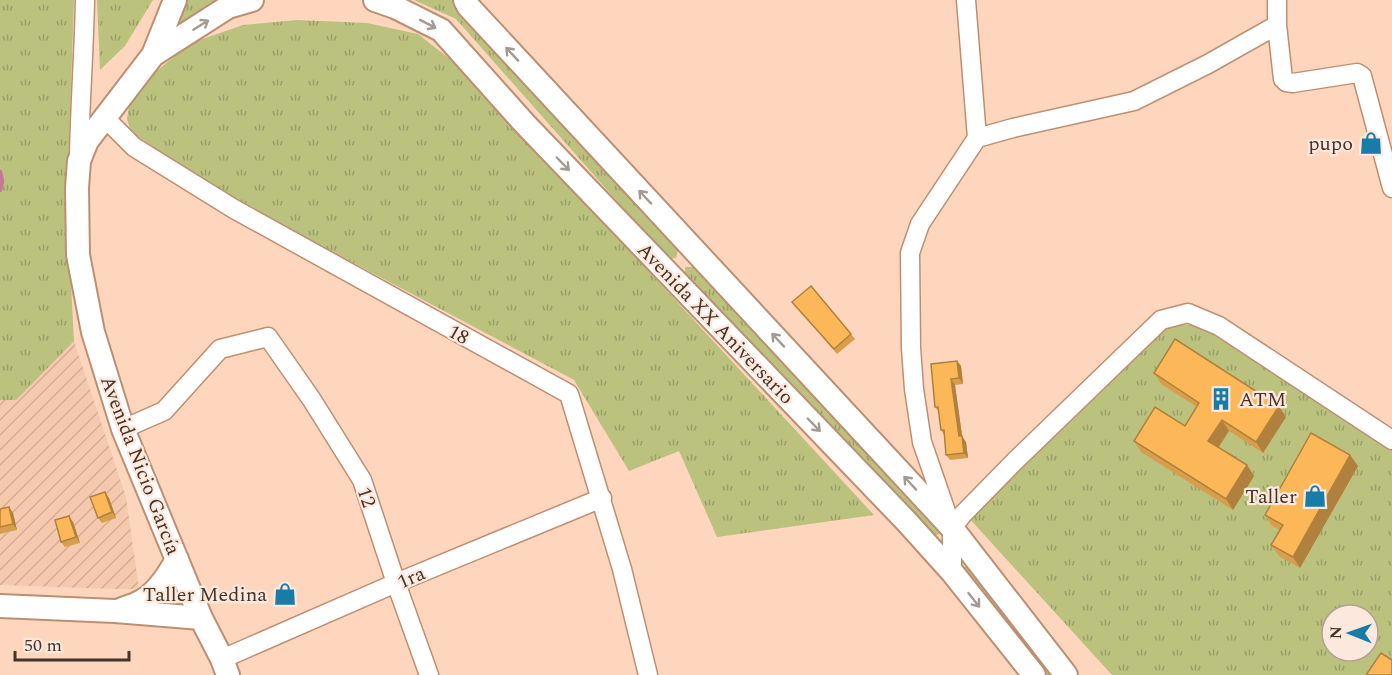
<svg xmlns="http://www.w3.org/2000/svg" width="1392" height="675" font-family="Spectral,serif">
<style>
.industrial{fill:url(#industrial-furrows)}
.grass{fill:url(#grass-tufts);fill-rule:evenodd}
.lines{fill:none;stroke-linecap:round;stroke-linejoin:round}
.stream{stroke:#c77894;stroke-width:4.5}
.minor-casing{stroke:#bd8f72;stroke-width:21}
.major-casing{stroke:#bd8f72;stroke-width:26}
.minor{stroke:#fff;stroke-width:18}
.major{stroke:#fff;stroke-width:22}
.wall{fill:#d99e4c}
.shaded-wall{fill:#b0813e}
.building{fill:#fcb858;stroke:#b0813e;stroke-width:1.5}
.oneway{stroke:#a39a94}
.labels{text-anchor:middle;stroke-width:4.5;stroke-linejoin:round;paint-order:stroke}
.poi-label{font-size:20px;fill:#473428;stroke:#fce8dc;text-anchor:end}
.street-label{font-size:20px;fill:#473428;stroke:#fce8dc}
</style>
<defs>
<pattern id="industrial-furrows" width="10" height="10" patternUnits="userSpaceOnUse" patternTransform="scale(1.5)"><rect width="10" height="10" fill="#f5c9ae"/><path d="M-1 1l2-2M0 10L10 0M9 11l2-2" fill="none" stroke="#d3ad96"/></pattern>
<pattern id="grass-tufts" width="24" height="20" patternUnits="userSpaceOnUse" patternTransform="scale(1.5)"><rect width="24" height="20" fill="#bbc27e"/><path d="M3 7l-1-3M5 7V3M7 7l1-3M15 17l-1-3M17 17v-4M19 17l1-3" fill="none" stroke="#9a9e67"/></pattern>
</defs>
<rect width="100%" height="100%" fill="#fed6be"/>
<path class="industrial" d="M 74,341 L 126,497 L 139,589 L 113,589 L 0,585 L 0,400 L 16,399 Z"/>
<path class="grass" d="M 0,0 L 74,0 L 68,172 L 71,284 L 74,341 L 16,400 L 0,400 Z
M 97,0 L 153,0 L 125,46 L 100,70 Z
M 184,0 L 221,0 L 202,10 L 170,36 Z
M 414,0 L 456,0 L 462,9 L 678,250 L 676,258 L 668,259 L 456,19 Z
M 297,20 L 367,23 L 418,34 L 460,67 L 874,515 L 717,537 L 679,451 L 629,471 L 574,380 L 218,191 L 131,132 L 127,119 L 129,106 L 149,77 L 191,43 L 243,25 Z
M 685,267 L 693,267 L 939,523 L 940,534 L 933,536 L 685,277 Z
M 1203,324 L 1392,445 L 1392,663 L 1377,675 L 1112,675 L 967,516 L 1167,326 ZM 1332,615 L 1368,615 L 1368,651 L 1332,651 Z
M 971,565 L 1059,675 L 1043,675 L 965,577 L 964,567 Z"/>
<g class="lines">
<path class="stream" d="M 0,172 L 2,181 L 0,190"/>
<g class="minor-casing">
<path id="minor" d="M 1277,0 L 1277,25 L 1283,79 L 1286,82 L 1293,83 L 1357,73 L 1362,76 L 1392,188
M 104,117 L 134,147 L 234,209 L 569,394 L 622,569 L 648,675
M 977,138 L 1013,128 L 1134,101 L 1208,64 L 1277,25
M 79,156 C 80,104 84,52 85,0
M 123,429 L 164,411 L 220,349 L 268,337 L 312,400 L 362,480 L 396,583 L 429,675
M 950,523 L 922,442 L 914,389 L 911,348 L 910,253 L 920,224 L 977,138 L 966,0
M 952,572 L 952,528 L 963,514 L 1015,461 L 1161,320 L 1188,313 L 1219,326 L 1392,440
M 222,659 L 396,583 L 602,498"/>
</g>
<g class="major-casing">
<path id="major" d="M 175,0 L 153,55 L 87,141 L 79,161 L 77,188 L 78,255 L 93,332 L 123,429 L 201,618 L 222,659 L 228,675
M 375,0 L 395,7 L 441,30 L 525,124 L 907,522 L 952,572 L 1034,675
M 465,0 L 468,6 L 952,528 L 1066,675
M 153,55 L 228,7 L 252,0
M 0,606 L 115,611 L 201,618
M 120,610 C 126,607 133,606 138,603 C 156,595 168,576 177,559"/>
</g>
<use href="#minor" class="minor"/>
<use href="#major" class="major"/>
</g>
<path class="wall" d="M 792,302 L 851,334 L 855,339 L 837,354 Z
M 957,361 L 961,366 L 963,384 L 955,385 L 962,436 L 966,442 L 968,458 L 950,460 L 946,455 L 944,435 L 941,430 L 939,412 L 935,407 Z
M 1154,373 L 1286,417 L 1263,453 L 1229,431 L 1219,447 L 1247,465 L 1254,476 L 1233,510 L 1141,452 L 1134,441 L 1185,426 L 1197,407 L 1161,384 Z
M 1350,455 L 1358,466 L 1300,568 L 1279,556 L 1271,545 L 1280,530 L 1272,526 L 1265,515 Z
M 109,498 L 116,518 L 102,523 L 98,518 Z
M 0,509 L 13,513 L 17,530 L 0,534 Z
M 73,522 L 80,543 L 65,547 L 61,542 Z"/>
<path class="shaded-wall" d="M 957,361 L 961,366 L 963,384 L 959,378 Z
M 951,379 L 955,385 L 963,442 L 959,436 Z
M 1279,406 L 1286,417 L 1263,453 L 1256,442 Z
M 1222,420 L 1229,431 L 1216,451 L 1208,441 Z
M 962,436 L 966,442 L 968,458 L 964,453 Z
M 1350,455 L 1358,466 L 1300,568 L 1293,557 Z
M 1247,465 L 1254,476 L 1233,510 L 1226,499 Z
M 105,492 L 109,498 L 116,518 L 112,512 Z
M 9,507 L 13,513 L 17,530 L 13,524 Z
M 69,516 L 73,522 L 80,543 L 76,537 Z"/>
<path class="building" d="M 811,286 L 851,334 L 834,349 L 792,302 Z
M 1175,339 L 1279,406 L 1256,442 L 1222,420 L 1208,441 L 1247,465 L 1226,499 L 1134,441 L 1155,407 L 1185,426 L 1199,403 L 1154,373 Z
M 957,361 L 959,378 L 951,379 L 959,436 L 962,436 L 964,453 L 946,455 L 944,430 L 941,430 L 938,407 L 935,407 L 931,364 Z
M 1311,433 L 1350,455 L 1293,557 L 1271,545 L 1283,525 L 1265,515 Z
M 105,492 L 112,512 L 98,518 L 90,497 Z
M 9,507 L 13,524 L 0,527 L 0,509 Z
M 69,516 L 76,537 L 61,542 L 55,520 Z
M 1381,653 L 1392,660 L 1392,675 L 1366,675 Z"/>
<defs><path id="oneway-shaft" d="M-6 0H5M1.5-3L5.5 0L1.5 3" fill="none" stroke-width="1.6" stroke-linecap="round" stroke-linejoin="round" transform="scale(1.5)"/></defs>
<g class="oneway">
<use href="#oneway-shaft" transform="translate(428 24) rotate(27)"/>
<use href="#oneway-shaft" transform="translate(201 25) rotate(-32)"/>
<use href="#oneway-shaft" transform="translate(512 54) rotate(-133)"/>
<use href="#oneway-shaft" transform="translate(563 164) rotate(46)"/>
<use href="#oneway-shaft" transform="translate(645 197) rotate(-133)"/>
<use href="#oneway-shaft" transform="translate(778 340) rotate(-133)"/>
<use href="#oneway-shaft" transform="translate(814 425) rotate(46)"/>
<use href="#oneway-shaft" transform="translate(910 483) rotate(-133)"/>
<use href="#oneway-shaft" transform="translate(974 600) rotate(52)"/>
</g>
<defs>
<g id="shop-bare" transform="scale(1.8)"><path d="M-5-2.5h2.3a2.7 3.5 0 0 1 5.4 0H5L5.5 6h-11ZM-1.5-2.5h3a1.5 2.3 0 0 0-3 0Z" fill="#177ca7" stroke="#fce8dc" stroke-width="2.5" paint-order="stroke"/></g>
<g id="building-bare" transform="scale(1.8)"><path d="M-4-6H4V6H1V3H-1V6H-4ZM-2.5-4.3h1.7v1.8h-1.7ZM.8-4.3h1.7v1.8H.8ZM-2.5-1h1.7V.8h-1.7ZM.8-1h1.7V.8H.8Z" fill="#177ca7" stroke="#fce8dc" stroke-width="2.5" paint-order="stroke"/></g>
</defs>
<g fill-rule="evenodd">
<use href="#shop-bare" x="1371" y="143"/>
<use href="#building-bare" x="1221" y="399"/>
<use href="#shop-bare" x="1315" y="496"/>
<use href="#shop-bare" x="285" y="594"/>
</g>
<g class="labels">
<g class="poi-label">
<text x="1353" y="150">pupo</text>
<text x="1239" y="406" text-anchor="start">ATM</text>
<text x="1297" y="503">Taller</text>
<text x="267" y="601">Taller Medina</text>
</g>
<g class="street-label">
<text transform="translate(716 323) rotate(46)" y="7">Avenida XX Aniversario</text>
<text transform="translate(459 334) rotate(29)" y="7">18</text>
<text transform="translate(141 465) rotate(69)" y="7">Avenida Nicio García</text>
<text transform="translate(367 497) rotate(71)" y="7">12</text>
<text transform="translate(411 577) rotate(-23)" y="7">1ra</text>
</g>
</g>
<g transform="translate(1350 633) rotate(271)"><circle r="28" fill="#fce8dc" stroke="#b4a094" stroke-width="1.5"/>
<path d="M0-4.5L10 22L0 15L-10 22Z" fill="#177ca7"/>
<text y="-9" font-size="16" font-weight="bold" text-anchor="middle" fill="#473428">N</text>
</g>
<path d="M15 651v9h114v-9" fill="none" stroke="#473428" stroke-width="3"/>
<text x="24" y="651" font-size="18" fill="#473428" stroke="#fce8dc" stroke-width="4.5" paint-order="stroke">50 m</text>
</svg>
